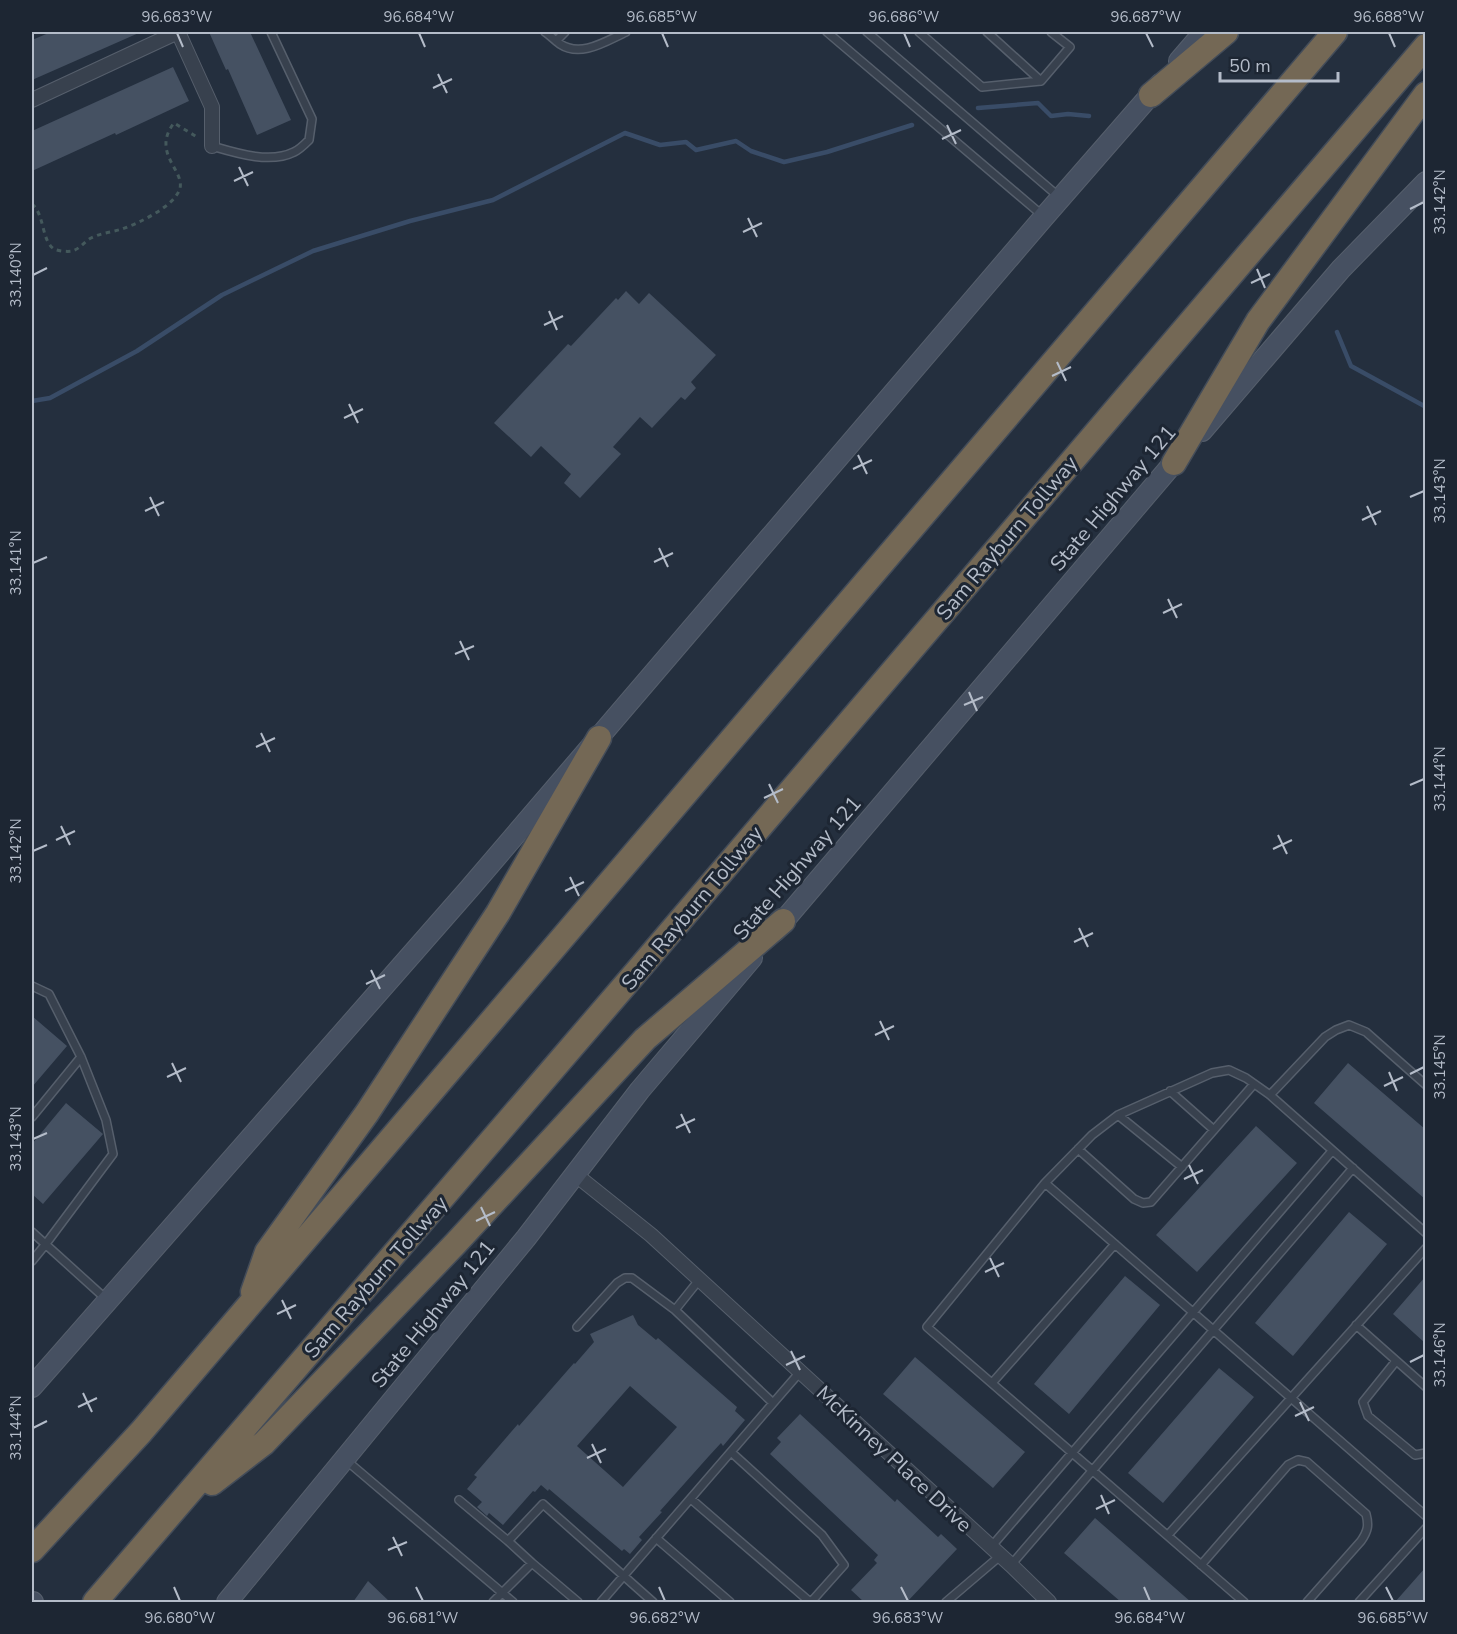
<svg xmlns="http://www.w3.org/2000/svg" width="1457" height="1634" font-family="'Nunito Sans',sans-serif">
<style>
.lines{fill:none;stroke-linecap:round;stroke-linejoin:round}
.stream{stroke:#394c67;stroke-width:4.5}
.building{fill:#455162;fill-rule:evenodd}
.lane-casing{stroke:#565f6c;stroke-width:10}
.street-casing{stroke:#565f6c;stroke-width:16}
.secondary-casing{stroke:#565f6c;stroke-width:22}
.highway-casing{stroke:#434c59;stroke-width:27}
.path{stroke:#44595c;stroke-width:3;stroke-dasharray:4.5 4.5;stroke-linecap:butt}
.lane{stroke:#38414e;stroke-width:7}
.street{stroke:#38414e;stroke-width:14}
.secondary{stroke:#465061;stroke-width:20}
.highway{stroke:#746855;stroke-width:24}
.ticks{fill:none;stroke:#b4bcc9;stroke-width:2}
.labels{text-anchor:middle;stroke-width:6;stroke-linejoin:round;paint-order:stroke}
.street-label{font-size:21px;fill:#b4bcc9;stroke:#1d2633}
.neatline{fill:none;stroke:#b4bcc9;stroke-width:2}
.ticks-label{font-size:15px;text-anchor:middle;fill:#b4bcc9}
</style>
<rect width="100%" height="100%" fill="#242f3e"/>
<g class="lines">
<path class="stream" d="M 978,108 L 1038,103 L 1051,116 L 1068,114 L 1089,116
M 1337,332 L 1351,366 L 1426,407
M 32,401 L 50,398 L 137,351 L 222,295 L 313,251 L 410,221 L 493,200 L 625,133 L 660,145 L 686,142 L 696,150 L 736,141 L 751,151 L 784,162 L 827,152 L 912,125"/>
</g>
<path class="building" d="M 51,32 L 141,32 L 32,80 L 32,40 Z
M 209,32 L 250,32 L 291,120 L 257,135 L 228,69 L 226,70 Z
M 173,67 L 189,101 L 116,135 L 115,133 L 32,171 L 32,131 Z
M 626,291 L 639,304 L 649,293 L 716,355 L 691,382 L 696,388 L 685,400 L 681,397 L 652,428 L 640,417 L 613,447 L 621,454 L 580,498 L 564,483 L 571,474 L 541,446 L 531,457 L 494,423 L 568,344 L 571,346 L 616,298 L 618,300 Z
M 32,1016 L 67,1046 L 32,1087 Z
M 1348,1063 L 1425,1129 L 1425,1199 L 1314,1103 Z
M 66,1103 L 103,1134 L 43,1204 L 32,1194 L 32,1144 Z
M 1256,1126 L 1297,1163 L 1197,1272 L 1156,1235 Z
M 1349,1212 L 1387,1244 L 1293,1356 L 1255,1323 Z
M 1125,1276 L 1160,1305 L 1069,1414 L 1034,1384 Z
M 1425,1277 L 1425,1343 L 1393,1314 Z
M 633,1315 L 638,1325 L 656,1340 L 658,1338 L 737,1407 L 735,1411 L 745,1420 L 723,1446 L 721,1443 L 709,1456 L 660,1511 L 662,1512 L 639,1537 L 642,1540 L 630,1554 L 624,1549 L 622,1551 L 549,1489 L 548,1491 L 541,1485 L 535,1492 L 533,1491 L 503,1525 L 489,1513 L 487,1516 L 477,1507 L 482,1502 L 467,1489 L 477,1477 L 474,1475 L 518,1424 L 519,1426 L 574,1363 L 575,1364 L 594,1342 L 590,1334 ZM 630,1386 L 677,1427 L 623,1487 L 577,1446 Z
M 915,1357 L 1025,1452 L 993,1488 L 883,1394 Z
M 1219,1368 L 1254,1397 L 1163,1503 L 1128,1473 Z
M 800,1414 L 895,1502 L 897,1499 L 938,1537 L 941,1534 L 957,1549 L 907,1602 L 864,1602 L 851,1590 L 877,1563 L 874,1560 L 878,1555 L 770,1454 L 781,1442 L 777,1438 Z
M 1095,1518 L 1191,1602 L 1121,1602 L 1064,1553 Z
M 1425,1568 L 1425,1602 L 1395,1602 Z
M 368,1581 L 390,1602 L 353,1602 Z"/>
<g class="lines">
<g class="lane-casing">
<path id="lane" d="M 545,32 C 550,35 554,40 560,44 C 581,58 606,41 626,32
M 827,32 L 1042,215
M 867,32 L 1058,196
M 919,32 L 982,87 L 1041,81 L 1070,47 L 1051,32
M 987,32 L 1041,81
M 556,41 L 565,32
M 212,146 C 236,153 270,164 294,152 C 299,150 305,144 309,140 L 312,119 L 271,32
M 32,986 L 49,994 L 81,1057 L 106,1120 L 113,1154 L 45,1245 L 32,1261
M 1170,1091 L 1214,1130
M 1270,1095 L 1325,1037 L 1336,1030 L 1349,1025 L 1366,1032 L 1426,1085
M 1118,1115 L 1182,1167
M 32,1117 L 81,1057
M 1078,1149 L 1134,1199 L 1143,1203 L 1151,1202 L 1254,1084
M 1045,1183 L 1426,1516
M 32,1232 L 106,1299
M 699,1280 L 675,1310 L 773,1403
M 1356,1325 L 1426,1387
M 577,1327 L 617,1283 L 625,1278 L 632,1278 L 675,1310
M 1396,1361 L 1363,1402 L 1368,1416 L 1415,1455 L 1426,1453
M 992,1383 L 1115,1244
M 731,1452 L 822,1535 L 844,1565 L 811,1602
M 347,1461 L 513,1602
M 691,1499 L 810,1602
M 459,1500 L 508,1541
M 1168,1535 L 1426,1248
M 656,1538 L 730,1602
M 991,1547 L 1332,1151
M 532,1563 L 508,1541 L 543,1504 L 653,1602
M 1011,1565 L 1353,1168
M 1201,1565 L 1288,1465 L 1298,1460 L 1307,1462 L 1366,1514 C 1369,1525 1368,1531 1361,1541 L 1307,1602
M 493,1602 L 532,1563 L 578,1602
M 601,1602 L 800,1372
M 946,1602 L 1000,1556
M 1244,1602 L 927,1327 L 1045,1183 L 1092,1135 L 1118,1115 L 1212,1073 L 1229,1070 L 1246,1078 L 1270,1095 L 1426,1233
M 1359,1602 L 1426,1528"/>
</g>
<g class="street-casing">
<path id="street" d="M 178,32 L 212,107 L 212,146
M 32,100 L 178,32
M 576,1175 L 651,1235 L 1011,1565 L 1049,1602"/>
</g>
<g class="secondary-casing">
<path id="secondary" d="M 1179,61 L 1204,32
M 1202,431 L 1341,269 L 1426,182
M 775,931 L 1182,453
M 32,1387 L 469,889 L 1044,217 L 1160,84
M 32,1602 L 33,1602
M 227,1602 L 526,1238 L 640,1090 L 752,958"/>
</g>
<g class="highway-casing">
<path id="highway" d="M 1151,95 L 1226,32
M 1174,463 L 1258,321 L 1426,94
M 253,1292 L 267,1252 L 367,1113 L 498,913 L 599,738
M 212,1483 L 264,1443 L 456,1243 L 645,1039 L 783,921
M 32,1550 L 141,1432 L 1335,32
M 95,1602 L 638,970 L 1426,46"/>
</g>
<path class="path" d="M 32,204 C 45,215 41,240 54,249 C 58,251 68,252 72,251 C 80,249 85,241 91,238 C 101,233 112,232 122,229 C 139,223 171,208 179,191 C 188,172 150,154 174,123 L 197,137"/>
<use href="#lane" class="lane"/>
<use href="#street" class="street"/>
<use href="#secondary" class="secondary"/>
<use href="#highway" class="highway"/>
</g>
<path class="ticks" d="M 177,33 L 183,47M 419,33 L 425,47M 662,33 L 668,47M 904,33 L 910,47M 1146,33 L 1153,47M 1389,33 L 1395,47M 438,74 L 447,93M 433,88 L 452,79M 947,125 L 956,144M 942,139 L 961,130M 239,167 L 248,186M 234,181 L 253,172M 1410,209 L 1424,202M 748,218 L 757,237M 743,232 L 762,223M 1257,269 L 1265,288M 33,275 L 47,268M 1251,283 L 1270,274M 549,311 L 557,330M 544,325 L 563,316M 1057,362 L 1066,381M 1052,376 L 1071,367M 349,404 L 358,423M 344,418 L 363,409M 858,455 L 867,474M 853,469 L 872,460M 150,497 L 159,516M 1410,497 L 1424,491M 1367,506 L 1376,525M 145,511 L 164,502M 1362,520 L 1381,511M 659,548 L 668,567M 654,562 L 673,553M 33,563 L 47,557M 1168,599 L 1177,618M 1163,613 L 1182,604M 460,641 L 469,660M 455,654 L 474,646M 969,692 L 977,711M 964,705 L 983,697M 261,733 L 270,752M 256,747 L 275,738M 769,784 L 778,803M 1410,785 L 1424,779M 764,798 L 783,789M 61,826 L 70,845M 1278,835 L 1287,854M 56,840 L 75,831M 1273,849 L 1292,840M 33,851 L 47,845M 570,877 L 579,896M 565,891 L 584,882M 1079,928 L 1088,947M 1074,942 L 1093,933M 371,970 L 380,989M 366,984 L 385,975M 880,1021 L 889,1040M 875,1035 L 894,1026M 172,1063 L 181,1082M 1389,1072 L 1397,1091M 1410,1074 L 1424,1067M 167,1077 L 186,1068M 1384,1086 L 1403,1077M 681,1114 L 690,1133M 676,1128 L 695,1119M 33,1139 L 47,1133M 1189,1165 L 1198,1184M 1184,1179 L 1203,1170M 481,1207 L 490,1226M 476,1221 L 495,1212M 990,1258 L 999,1277M 985,1272 L 1004,1263M 282,1300 L 291,1319M 277,1314 L 296,1305M 791,1351 L 800,1370M 1410,1362 L 1424,1355M 786,1365 L 805,1356M 83,1393 L 92,1412M 1300,1402 L 1309,1421M 78,1407 L 97,1398M 1295,1416 L 1314,1407M 33,1428 L 47,1421M 592,1444 L 601,1463M 587,1458 L 606,1449M 1101,1495 L 1109,1514M 1096,1509 L 1115,1500M 393,1537 L 402,1556M 388,1550 L 407,1542M 174,1587 L 180,1601M 416,1587 L 423,1601M 659,1587 L 665,1601M 901,1587 L 908,1601M 1144,1587 L 1150,1601M 1386,1587 L 1393,1601"/>
<g class="labels">
<g class="street-label">
<text transform="translate(1113 498) rotate(-50)" y="7">State Highway 121</text>
<text transform="translate(1007 538) rotate(-50)" y="7">Sam Rayburn Tollway</text>
<text transform="translate(797 868) rotate(-49)" y="7">State Highway 121</text>
<text transform="translate(692 908) rotate(-50)" y="7">Sam Rayburn Tollway</text>
<text transform="translate(376 1277) rotate(-49)" y="7">Sam Rayburn Tollway</text>
<text transform="translate(433 1314) rotate(-51)" y="7">State Highway 121</text>
<text transform="translate(894 1459) rotate(43)" y="7">McKinney Place Drive</text>
</g>
</g>
<rect width="1457" height="1634" fill="none" stroke="#1d2633" stroke-width="66"/>
<path d="M1220 72v9h118v-9" fill="none" stroke="#b4bcc9" stroke-width="3"/>
<text x="1229" y="72" font-size="18" fill="#b4bcc9" stroke="#1d2633" stroke-width="4.5" paint-order="stroke">50 m</text>
<rect x="33" y="33" width="1391" height="1568" class="neatline"/>
<g class="ticks-label">
<text x="177" y="22">96.683°W</text>
<text x="419" y="22">96.684°W</text>
<text x="662" y="22">96.685°W</text>
<text x="904" y="22">96.686°W</text>
<text x="1146" y="22">96.687°W</text>
<text x="1389" y="22">96.688°W</text>
<text transform="translate(1440 202) rotate(-90)" y="5">33.142°N</text>
<text transform="translate(16 275) rotate(-90)" y="5">33.140°N</text>
<text transform="translate(1440 491) rotate(-90)" y="5">33.143°N</text>
<text transform="translate(16 563) rotate(-90)" y="5">33.141°N</text>
<text transform="translate(1440 779) rotate(-90)" y="5">33.144°N</text>
<text transform="translate(16 851) rotate(-90)" y="5">33.142°N</text>
<text transform="translate(1440 1067) rotate(-90)" y="5">33.145°N</text>
<text transform="translate(16 1139) rotate(-90)" y="5">33.143°N</text>
<text transform="translate(1440 1355) rotate(-90)" y="5">33.146°N</text>
<text transform="translate(16 1428) rotate(-90)" y="5">33.144°N</text>
<text x="180" y="1623">96.680°W</text>
<text x="423" y="1623">96.681°W</text>
<text x="665" y="1623">96.682°W</text>
<text x="908" y="1623">96.683°W</text>
<text x="1150" y="1623">96.684°W</text>
<text x="1393" y="1623">96.685°W</text>
</g>
</svg>
